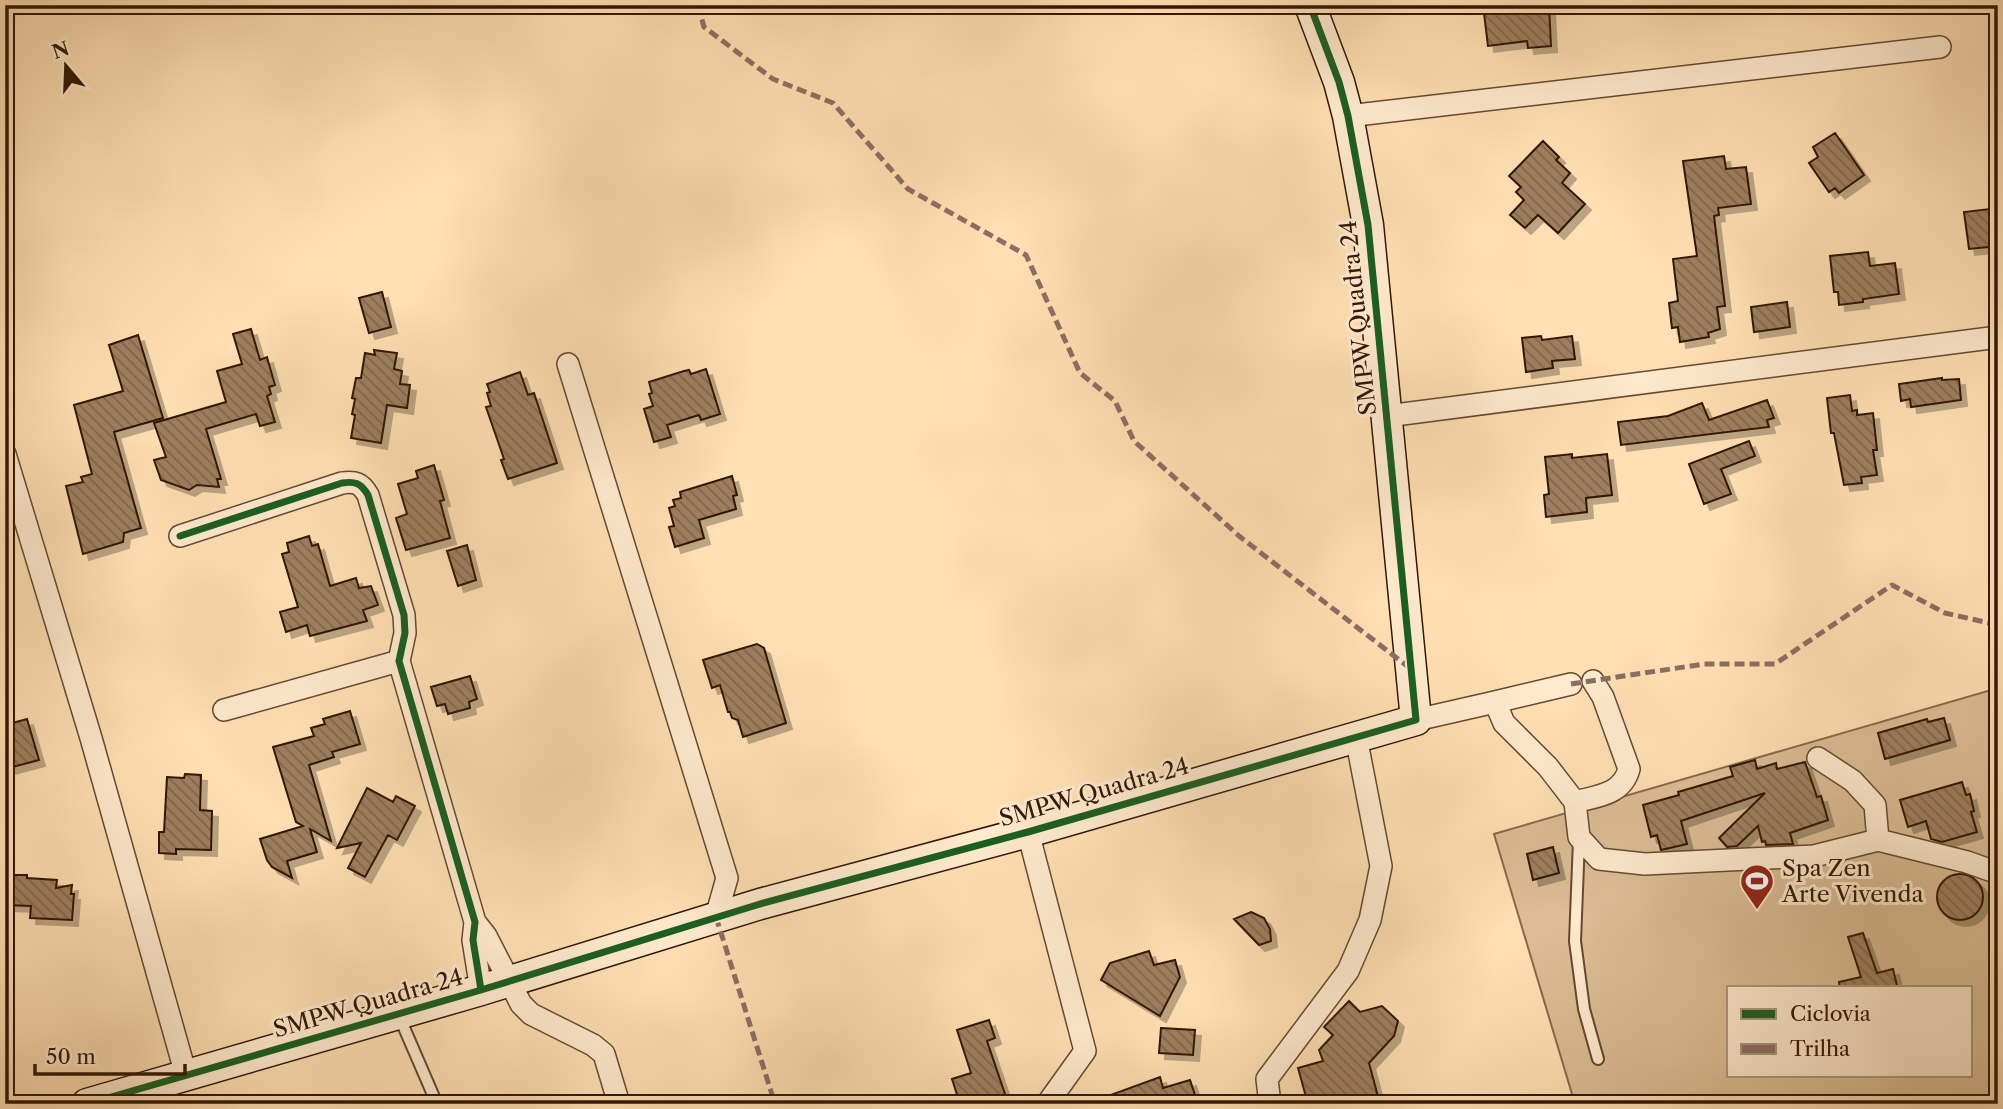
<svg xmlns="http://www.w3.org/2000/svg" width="2003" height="1109" font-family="'Libre Caslon Text',serif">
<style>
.garden{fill:#dcbd95;stroke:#876a4c;stroke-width:2;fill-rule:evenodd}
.building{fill:url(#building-back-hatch);stroke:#321704;stroke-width:2;filter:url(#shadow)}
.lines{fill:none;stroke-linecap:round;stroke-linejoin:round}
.lane-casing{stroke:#654930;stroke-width:14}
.street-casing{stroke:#654930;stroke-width:24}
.secondary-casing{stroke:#321704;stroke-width:33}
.lane{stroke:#ffeace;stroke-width:10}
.street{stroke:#ffeace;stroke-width:21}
.secondary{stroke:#ffeace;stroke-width:30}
.quiet{stroke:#8d6e63;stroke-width:5;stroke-dasharray:10 5;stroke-linecap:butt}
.cycleway-casing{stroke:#ffeace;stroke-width:11}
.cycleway{stroke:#1b5e20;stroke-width:7}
.labels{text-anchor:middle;stroke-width:6;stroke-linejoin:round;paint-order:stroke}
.street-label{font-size:23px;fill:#321704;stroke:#ffeace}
.poi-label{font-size:23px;fill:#321704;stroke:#ffeace;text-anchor:start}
</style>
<defs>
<pattern id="building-back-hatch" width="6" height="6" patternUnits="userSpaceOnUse" patternTransform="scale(1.75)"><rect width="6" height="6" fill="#9d7f5f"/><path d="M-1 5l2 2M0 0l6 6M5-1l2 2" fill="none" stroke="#81674c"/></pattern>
<filter id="shadow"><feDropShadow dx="6" dy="6" stdDeviation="0" flood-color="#0004"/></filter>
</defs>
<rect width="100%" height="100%" fill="#ffdfb3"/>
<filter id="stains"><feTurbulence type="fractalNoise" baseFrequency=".00286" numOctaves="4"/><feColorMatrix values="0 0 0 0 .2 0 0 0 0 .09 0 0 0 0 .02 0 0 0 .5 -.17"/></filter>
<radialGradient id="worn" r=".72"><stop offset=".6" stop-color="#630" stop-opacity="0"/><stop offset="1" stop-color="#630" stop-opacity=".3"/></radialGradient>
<path class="garden" d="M 1998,688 L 1998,1104 L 1575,1104 L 1494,834 ZM 1728,988 L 1970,988 L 1970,1076 L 1728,1076 Z"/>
<path class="building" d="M 1490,5 L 1549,5 L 1551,46 L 1528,48 L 1527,41 L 1488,46 L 1484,13 Z
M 1835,133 L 1864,175 L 1839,193 L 1835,188 L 1829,192 L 1809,163 L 1818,157 L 1813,147 Z
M 1543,141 L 1559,157 L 1556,160 L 1570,173 L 1562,183 L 1585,204 L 1558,233 L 1538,215 L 1525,228 L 1510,215 L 1524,200 L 1516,192 L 1521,187 L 1509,176 Z
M 1724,156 L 1726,169 L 1746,167 L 1751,204 L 1718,208 L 1719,215 L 1714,216 L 1725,306 L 1717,307 L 1720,329 L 1708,333 L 1709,337 L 1680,342 L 1678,327 L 1672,328 L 1669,303 L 1678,301 L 1673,259 L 1697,256 L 1683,161 Z
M 1998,208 L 1998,246 L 1969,249 L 1964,212 Z
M 1868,252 L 1870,266 L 1895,263 L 1899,294 L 1863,299 L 1863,302 L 1839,305 L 1838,292 L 1834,292 L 1830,256 Z
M 382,292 L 391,327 L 369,333 L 359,298 Z
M 1787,302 L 1790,327 L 1754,332 L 1751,307 Z
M 251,329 L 260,360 L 267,357 L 275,385 L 269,387 L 271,394 L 267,396 L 275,422 L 260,426 L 256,414 L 206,429 L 221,479 L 217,479 L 219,487 L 197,485 L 189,490 L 161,480 L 154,460 L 166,457 L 154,423 L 226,402 L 217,371 L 242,364 L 233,334 Z
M 138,335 L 163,418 L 114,432 L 141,528 L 124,533 L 123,542 L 83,554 L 66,486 L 83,482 L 81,477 L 92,474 L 74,405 L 123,391 L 109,345 Z
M 1541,336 L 1542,340 L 1572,336 L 1575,359 L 1552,361 L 1553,368 L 1526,372 L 1522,338 Z
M 374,350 L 397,353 L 394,369 L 402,371 L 400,384 L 410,385 L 407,408 L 387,405 L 381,443 L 351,438 L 355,415 L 352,414 L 355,399 L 352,398 L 356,378 L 361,378 L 365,353 L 375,355 Z
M 706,369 L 720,414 L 701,420 L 699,415 L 667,425 L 671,437 L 654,442 L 644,409 L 653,406 L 649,394 L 652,393 L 649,382 L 684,371 L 689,370 L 691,374 Z
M 520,372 L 528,395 L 534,393 L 557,463 L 508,479 L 501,460 L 504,459 L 486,407 L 491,406 L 487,393 L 490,392 L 487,384 Z
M 1942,378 L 1942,380 L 1959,379 L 1961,400 L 1911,407 L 1910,399 L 1901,401 L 1899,384 Z
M 1850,395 L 1852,411 L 1857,410 L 1857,415 L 1873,413 L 1877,450 L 1873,450 L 1877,475 L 1861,477 L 1862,483 L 1844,485 L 1834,433 L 1831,433 L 1827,398 Z
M 1767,400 L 1774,418 L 1767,420 L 1769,427 L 1621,445 L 1618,422 L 1668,416 L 1702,403 L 1709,420 Z
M 1749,441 L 1755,456 L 1721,469 L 1731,494 L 1704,504 L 1689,464 Z
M 1572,454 L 1572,458 L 1607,454 L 1612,495 L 1586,498 L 1587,512 L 1546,517 L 1544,495 L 1549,494 L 1545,457 Z
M 434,465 L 444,500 L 440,501 L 450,538 L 406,550 L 396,518 L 407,514 L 398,484 L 418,478 L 416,471 Z
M 732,476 L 737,495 L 733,496 L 736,509 L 699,520 L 704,538 L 675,547 L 669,527 L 674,526 L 669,508 L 675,506 L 673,500 L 681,498 L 680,492 Z
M 309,536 L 312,546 L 318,544 L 330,586 L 356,578 L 359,588 L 371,586 L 378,605 L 363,610 L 367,621 L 310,636 L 307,625 L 286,632 L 280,612 L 298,607 L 282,554 L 289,552 L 287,543 Z
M 467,545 L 476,580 L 458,586 L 447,551 Z
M 757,644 L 764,648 L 786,723 L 743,737 L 738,720 L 732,718 L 730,712 L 728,712 L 720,685 L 712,688 L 703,660 Z
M 470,676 L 477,699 L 469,702 L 470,708 L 448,714 L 445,704 L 437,706 L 431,687 Z
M 350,711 L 360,744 L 332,752 L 334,757 L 309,765 L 331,841 L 310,829 L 317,852 L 287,861 L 292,878 L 272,867 L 267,860 L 260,839 L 303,826 L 296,822 L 273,747 L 314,736 L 311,728 L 325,724 L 323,719 Z
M 1944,718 L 1950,740 L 1885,759 L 1878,733 L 1927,719 L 1928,722 Z
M 27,719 L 39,760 L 5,769 L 5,725 Z
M 1755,760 L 1757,769 L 1776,763 L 1777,769 L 1805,762 L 1817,797 L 1821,796 L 1828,820 L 1790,833 L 1793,844 L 1766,845 L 1765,841 L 1762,842 L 1758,826 L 1737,846 L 1727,847 L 1719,838 L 1765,793 L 1681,821 L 1687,844 L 1661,850 L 1657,835 L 1651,837 L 1643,805 L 1679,795 L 1678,792 L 1733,776 L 1730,767 Z
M 185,774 L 201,775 L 200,810 L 212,811 L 211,850 L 176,849 L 176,854 L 159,853 L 159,832 L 164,832 L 167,777 L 184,778 Z
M 1962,782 L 1966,795 L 1970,794 L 1974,811 L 1971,812 L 1977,832 L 1942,842 L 1931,839 L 1926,821 L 1908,827 L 1900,800 Z
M 367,788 L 393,802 L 396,796 L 415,806 L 397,840 L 388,835 L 365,877 L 348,868 L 361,843 L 337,848 Z
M 1553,847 L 1559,873 L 1533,880 L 1527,854 Z
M1937 897a23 23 0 1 1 46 0a23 23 0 1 1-46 0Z
M 5,875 L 27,875 L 27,878 L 57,880 L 56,888 L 72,885 L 71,894 L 74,894 L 72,920 L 30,918 L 31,906 L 5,905 Z
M 1251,912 L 1264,918 L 1270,929 L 1271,941 L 1259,945 L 1234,919 Z
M 1863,933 L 1877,973 L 1893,969 L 1897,986 L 1886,988 L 1840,988 L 1839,982 L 1861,977 L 1848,937 Z
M 1149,951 L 1154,965 L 1175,960 L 1180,977 L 1160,1016 L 1101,980 L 1110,963 Z
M 1349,1001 L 1360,1012 L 1382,1006 L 1398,1021 L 1394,1036 L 1369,1063 L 1380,1104 L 1308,1104 L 1298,1068 L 1323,1061 L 1319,1050 L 1333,1035 L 1324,1027 Z
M 989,1020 L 995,1038 L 987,1041 L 1007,1100 L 996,1104 L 960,1104 L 952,1079 L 971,1073 L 957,1030 Z
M 1161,1028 L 1195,1030 L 1193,1055 L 1159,1053 Z
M 1160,1077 L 1163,1088 L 1190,1080 L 1198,1104 L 1095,1104 L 1094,1101 Z"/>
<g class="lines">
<g class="lane-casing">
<path id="lane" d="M 1579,840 L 1575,941 L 1584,1009 L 1598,1059
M 399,1016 L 437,1104"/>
</g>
<g class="street-casing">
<path id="street" d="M 1348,116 L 1940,47
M 568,364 L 727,878 L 716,917
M 1387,416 L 1998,337
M 5,454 L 91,738 L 186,1075
M 180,536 L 342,483 C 355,481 361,483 368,495 L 404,615 L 405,633 L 399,661 L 475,922 L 473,940 L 481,990
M 1495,702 L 1571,684
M 224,710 L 399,661
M 1416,720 L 1495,702 L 1504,723 L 1548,767 L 1575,802 L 1579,837 L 1599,859 L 1645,864 L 1814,856 L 1878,840 L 1967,862 L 1998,873
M 1818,758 L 1853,781 L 1875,805 L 1878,840
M 1575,802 C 1597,796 1622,795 1629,769 L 1603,697 L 1593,681
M 1028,832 L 1085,1051 L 1047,1104
M 475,922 L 486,936 L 521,1004 L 531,1014 L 593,1045 L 604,1054 L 619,1104
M 1270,1104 L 1267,1079 L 1348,971 L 1370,920 L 1381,866 L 1356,737"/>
</g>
<g class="secondary-casing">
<path id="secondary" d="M 87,1104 L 481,990 L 760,904 L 1028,832 L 1416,720 L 1368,225 L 1348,116 L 1339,82 L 1310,5"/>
</g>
<use href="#lane" class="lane"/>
<use href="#street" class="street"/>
<use href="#secondary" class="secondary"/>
<path class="quiet" d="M 698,5 L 704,27 L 773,79 L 833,103 L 908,189 L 1026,255 L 1080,373 L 1115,401 L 1134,441 L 1239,536 L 1411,669
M 1571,684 L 1704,664 L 1775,664 L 1892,585 L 1945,613 L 1998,625
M 716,917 L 775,1104"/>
<g class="cycleway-casing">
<path id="cycleway" d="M 180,536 L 342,483 C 355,481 361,483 368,495 L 404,615 L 405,633 L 399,661 L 475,922 L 473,940 L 481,990
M 87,1104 L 481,990 L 760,904 L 1028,832 L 1416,720 L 1368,225 L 1348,116 L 1339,82 L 1310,5"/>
</g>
<use href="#cycleway" class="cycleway"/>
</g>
<defs>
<g id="stadium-pin" transform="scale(1.75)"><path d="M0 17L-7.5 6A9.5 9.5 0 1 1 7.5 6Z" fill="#8f2418" stroke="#ffeace"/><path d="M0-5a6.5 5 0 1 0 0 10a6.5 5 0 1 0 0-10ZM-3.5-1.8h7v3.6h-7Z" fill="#fff"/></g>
</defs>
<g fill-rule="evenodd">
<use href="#stadium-pin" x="1757" y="881"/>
</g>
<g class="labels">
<g class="street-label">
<text transform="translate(1358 318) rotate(-96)" y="8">SMPW Quadra 24</text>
<text transform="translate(1094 792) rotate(-16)" y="8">SMPW Quadra 24</text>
<text transform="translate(368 1003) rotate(-16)" y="8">SMPW Quadra 24</text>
</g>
<g class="poi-label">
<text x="1782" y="876">Spa Zen<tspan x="1782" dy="26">Arte Vivenda</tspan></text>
</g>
</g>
<rect width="2003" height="1109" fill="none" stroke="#ffdfb3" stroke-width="28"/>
<rect x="7" y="7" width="1989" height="1095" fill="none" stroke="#321704" stroke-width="3.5"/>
<rect x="14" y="14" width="1975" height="1081" fill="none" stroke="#321704" stroke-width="2"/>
<rect x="1727" y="986" width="245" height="91" fill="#ffeace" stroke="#ad967d" stroke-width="2"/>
<rect x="1741" y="1009" width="35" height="10" fill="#1b5e20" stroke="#ad967d" stroke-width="2"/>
<text x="1790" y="1021" font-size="21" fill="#321704">Ciclovia</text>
<rect x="1741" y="1044" width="35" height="10" fill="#8d6e63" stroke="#ad967d" stroke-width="2"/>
<text x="1790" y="1056" font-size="21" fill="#321704">Trilha</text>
<g transform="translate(66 66) rotate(341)" stroke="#ffeace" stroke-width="5" paint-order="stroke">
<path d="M0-5L12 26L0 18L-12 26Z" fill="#321704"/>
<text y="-10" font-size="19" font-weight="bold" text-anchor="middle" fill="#321704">N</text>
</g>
<path d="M35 1064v10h150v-10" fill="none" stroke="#321704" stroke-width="3.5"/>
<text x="46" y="1064" font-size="21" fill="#321704" stroke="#ffeace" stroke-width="5" paint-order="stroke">50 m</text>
<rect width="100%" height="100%" filter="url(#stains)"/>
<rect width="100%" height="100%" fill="url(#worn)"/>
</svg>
